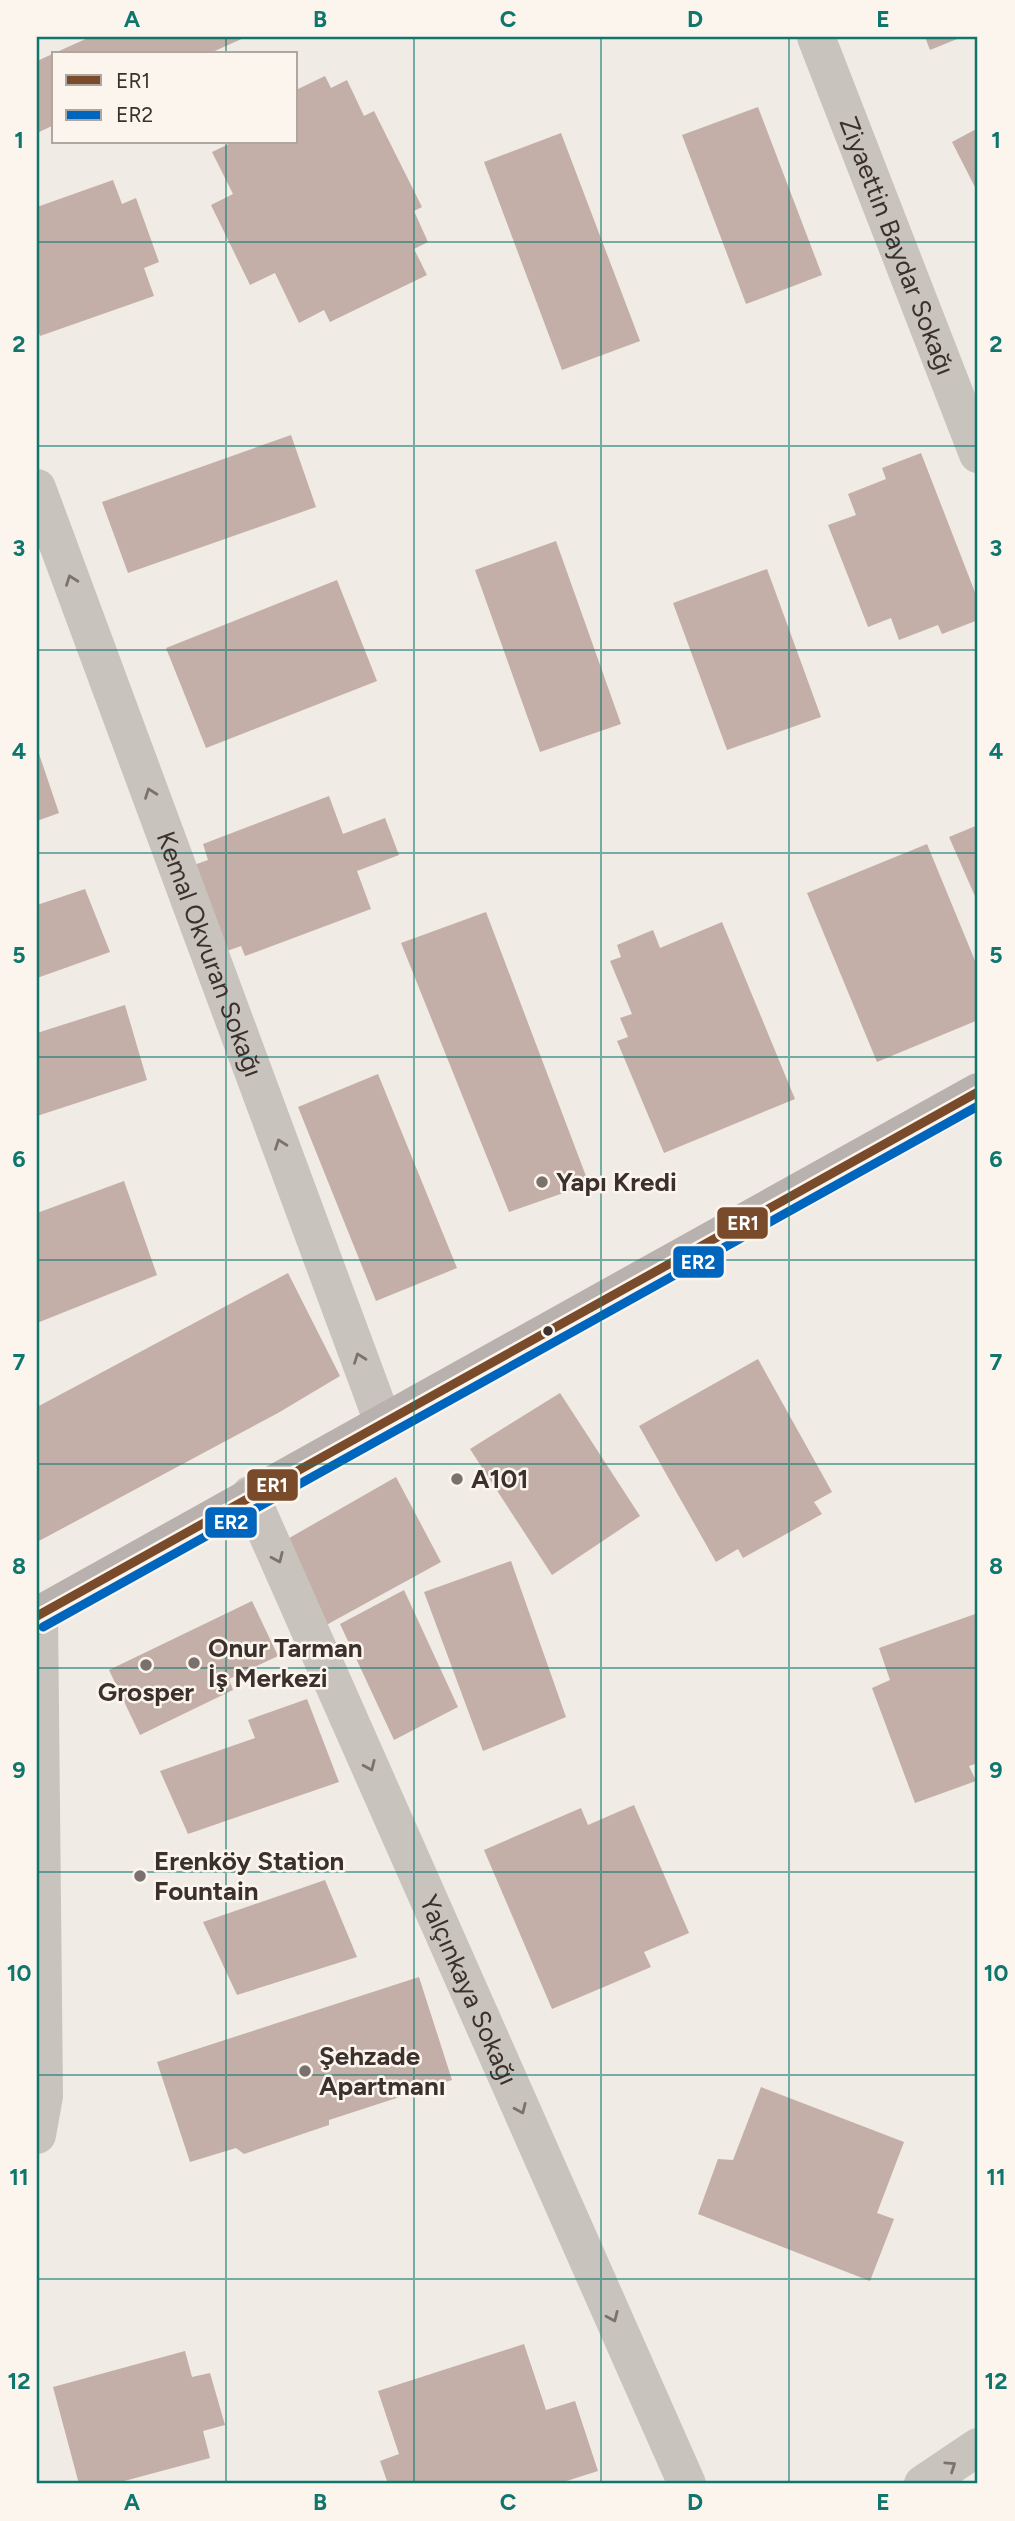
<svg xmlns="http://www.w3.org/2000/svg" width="1015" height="2521" font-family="Figtree,sans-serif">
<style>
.building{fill:#c3afa7}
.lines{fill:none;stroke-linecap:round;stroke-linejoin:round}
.minor{stroke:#c9c3be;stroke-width:38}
.major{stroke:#b8b1ad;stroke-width:38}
.bus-1-casing{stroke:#fbf5ee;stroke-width:14}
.bus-2-casing{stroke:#fbf5ee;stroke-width:14}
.bus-1{stroke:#7a4b2a;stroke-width:9}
.bus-2{stroke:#0065bd;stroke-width:9}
.oneway{stroke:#7b726d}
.grid{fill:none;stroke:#0f766e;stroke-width:2;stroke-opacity:0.55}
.poi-dot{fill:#7a716c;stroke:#fbf5ee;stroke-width:2.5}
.bus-dot{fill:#3b302b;stroke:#fbf5ee;stroke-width:2.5}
.labels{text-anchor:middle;stroke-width:5;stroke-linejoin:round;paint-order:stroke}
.street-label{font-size:26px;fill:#3b302b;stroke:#fbf5ee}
.poi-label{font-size:26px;font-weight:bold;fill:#3b302b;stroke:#fbf5ee;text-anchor:start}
.line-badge{stroke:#fbf5ee;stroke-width:2.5}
.badge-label{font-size:19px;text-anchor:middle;font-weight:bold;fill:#fff}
.neatline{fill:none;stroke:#0f766e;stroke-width:2.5}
.grid-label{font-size:23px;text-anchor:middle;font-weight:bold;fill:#0f766e}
</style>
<rect width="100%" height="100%" fill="#f0ebe5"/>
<path class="building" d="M 90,37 L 246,37 L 208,54 L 54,54 L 54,125 L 37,133 L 37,61 Z
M 925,37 L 962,37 L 930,50 Z
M 325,76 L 331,88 L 347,80 L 364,116 L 374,111 L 422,207 L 414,211 L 428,242 L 414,249 L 427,275 L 330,322 L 324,310 L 299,323 L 275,273 L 250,285 L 211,205 L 233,194 L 212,152 L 233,142 L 296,142 L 296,90 Z
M 758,107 L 822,275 L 746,304 L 682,135 Z
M 978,128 L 978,193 L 952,142 Z
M 561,133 L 640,341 L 562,370 L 484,162 Z
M 113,180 L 122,204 L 136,198 L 159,262 L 144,268 L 154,296 L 40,336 L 37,326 L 37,207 Z
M 291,435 L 316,507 L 128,573 L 102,502 Z
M 921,453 L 978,600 L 978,620 L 942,634 L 938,625 L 899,640 L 891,618 L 868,627 L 828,525 L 856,515 L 848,494 L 886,479 L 882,468 Z
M 556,541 L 621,724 L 540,752 L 475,570 Z
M 767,569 L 821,717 L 727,750 L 673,603 Z
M 337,580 L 377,681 L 206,748 L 166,648 Z
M 37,748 L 59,813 L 37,821 Z
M 329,796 L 343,834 L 385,818 L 399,855 L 357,871 L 371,909 L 245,956 L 241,946 L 227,951 L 194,865 L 208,860 L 203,844 Z
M 978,825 L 978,903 L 949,837 Z
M 927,844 L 978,968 L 978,1020 L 877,1062 L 807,893 Z
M 85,889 L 110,952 L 37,978 L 37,905 Z
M 486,912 L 589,1184 L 509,1212 L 401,943 Z
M 722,922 L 795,1099 L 664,1153 L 617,1041 L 628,1037 L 620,1018 L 632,1014 L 610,961 L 621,957 L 617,945 L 653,930 L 660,948 Z
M 125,1005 L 147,1080 L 37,1116 L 37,1033 Z
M 378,1074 L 457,1268 L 376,1301 L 298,1107 Z
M 124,1181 L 157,1275 L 37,1323 L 37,1213 Z
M 288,1273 L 340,1376 L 278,1413 L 37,1542 L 37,1407 Z
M 758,1359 L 832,1492 L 814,1502 L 822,1514 L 743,1558 L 738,1549 L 716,1562 L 639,1426 Z
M 560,1393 L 640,1516 L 552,1575 L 470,1449 Z
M 396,1477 L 441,1562 L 319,1629 L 277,1545 Z
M 511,1561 L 566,1717 L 483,1751 L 424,1592 Z
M 404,1590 L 458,1707 L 394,1740 L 340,1624 Z
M 252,1601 L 278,1656 L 229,1679 L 233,1690 L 140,1735 L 109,1670 Z
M 978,1613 L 978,1763 L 969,1766 L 976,1781 L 915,1803 L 872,1688 L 890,1680 L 879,1648 Z
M 307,1699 L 339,1782 L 188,1834 L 160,1771 L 255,1738 L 248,1720 Z
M 634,1805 L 689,1933 L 644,1952 L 651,1967 L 552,2009 L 484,1850 L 581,1808 L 588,1825 Z
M 325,1880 L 357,1957 L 237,1995 L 203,1922 Z
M 419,1977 L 452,2080 L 329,2120 L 329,2125 L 244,2154 L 236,2148 L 190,2162 L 157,2062 Z
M 761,2087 L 904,2142 L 877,2213 L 894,2219 L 870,2281 L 698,2214 L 718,2159 L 733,2160 Z
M 524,2344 L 546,2410 L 575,2401 L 598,2471 L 557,2484 L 388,2484 L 380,2461 L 399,2454 L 378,2391 Z
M 185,2351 L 192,2377 L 210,2373 L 225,2425 L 203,2431 L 210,2458 L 113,2484 L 79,2484 L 53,2387 Z"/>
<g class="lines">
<g class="minor">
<path id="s1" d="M 816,37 L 978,454"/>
<path id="s2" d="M 37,488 L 383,1422"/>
<path id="s3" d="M 250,1495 L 687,2484"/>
<path d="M 37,2135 L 44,2096 L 39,1615"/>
<path d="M 923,2484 L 978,2447"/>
</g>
<path class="major" d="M 37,1616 L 978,1092"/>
<g class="bus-1-casing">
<path id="bus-1" d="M 37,1616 L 978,1092"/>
</g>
<g class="bus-2-casing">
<path id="bus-2" d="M 43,1627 L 978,1106"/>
</g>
<use href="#bus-1" class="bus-1"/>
<use href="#bus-2" class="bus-2"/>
</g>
<defs><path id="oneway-chevron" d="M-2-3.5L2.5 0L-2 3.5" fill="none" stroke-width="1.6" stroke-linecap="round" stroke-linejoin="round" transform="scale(1.75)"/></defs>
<g class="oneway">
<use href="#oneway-chevron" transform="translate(71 580) rotate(-110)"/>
<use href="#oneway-chevron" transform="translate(150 793) rotate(-110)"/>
<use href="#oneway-chevron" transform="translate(280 1144) rotate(-110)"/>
<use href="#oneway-chevron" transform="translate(359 1358) rotate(-110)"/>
<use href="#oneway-chevron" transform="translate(278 1558) rotate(66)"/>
<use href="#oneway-chevron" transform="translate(370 1766) rotate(66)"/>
<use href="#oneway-chevron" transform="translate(521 2109) rotate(66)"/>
<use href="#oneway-chevron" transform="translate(613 2317) rotate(66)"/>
<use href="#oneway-chevron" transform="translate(951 2466) rotate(-34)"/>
</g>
<path class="grid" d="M 226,37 L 226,54M 414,37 L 414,2484M 601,37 L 601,2484M 789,37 L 789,2484M 226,142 L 226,2484M 37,242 L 978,242M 37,446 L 978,446M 37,650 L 978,650M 37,853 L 978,853M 37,1057 L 978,1057M 37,1260 L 978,1260M 37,1464 L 978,1464M 37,1668 L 978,1668M 37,1872 L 978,1872M 37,2075 L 978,2075M 37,2279 L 978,2279"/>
<g class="poi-dot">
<circle cx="542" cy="1182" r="7"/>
<circle cx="457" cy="1479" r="7"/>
<circle cx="194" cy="1663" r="7"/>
<circle cx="146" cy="1665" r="7"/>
<circle cx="140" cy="1876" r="7"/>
<circle cx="305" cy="2071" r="7"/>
</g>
<circle class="bus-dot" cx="548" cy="1331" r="6"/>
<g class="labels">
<g class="street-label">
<text dy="9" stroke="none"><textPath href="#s1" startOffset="224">Ziyaettin Baydar Sokağı</textPath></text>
<text dy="9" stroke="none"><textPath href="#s2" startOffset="497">Kemal Okvuran Sokağı</textPath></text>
<text dy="9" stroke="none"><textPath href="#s3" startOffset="541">Yalçınkaya Sokağı</textPath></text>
</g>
<g class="poi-label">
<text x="556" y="1191">Yapı Kredi</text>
<text x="471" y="1488">A101</text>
<text x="208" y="1657">Onur Tarman<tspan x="208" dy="30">İş Merkezi</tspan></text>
<text x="146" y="1701" text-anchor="middle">Grosper</text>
<text x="154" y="1870">Erenköy Station<tspan x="154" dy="30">Fountain</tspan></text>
<text x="319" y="2065">Şehzade<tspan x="319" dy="30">Apartmanı</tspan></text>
</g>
</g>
<g class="line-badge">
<rect x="716" y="1206" width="53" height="34" rx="7" fill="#7a4b2a"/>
<rect x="672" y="1245" width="53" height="34" rx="7" fill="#0065bd"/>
<rect x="246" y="1468" width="53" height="34" rx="7" fill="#7a4b2a"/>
<rect x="204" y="1506" width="54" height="33" rx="7" fill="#0065bd"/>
</g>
<g class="badge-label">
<text x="743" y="1230">ER1</text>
<text x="698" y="1269">ER2</text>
<text x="272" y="1492">ER1</text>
<text x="231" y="1529">ER2</text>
</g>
<rect width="1015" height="2521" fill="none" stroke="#fbf5ee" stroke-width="77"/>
<rect x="52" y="52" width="245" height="91" fill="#fbf5ee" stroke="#aea6a0" stroke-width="2"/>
<rect x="66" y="75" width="35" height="10" fill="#7a4b2a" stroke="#aea6a0" stroke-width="2"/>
<text x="116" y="88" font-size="21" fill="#3b302b">ER1</text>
<rect x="66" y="110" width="35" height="10" fill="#0065bd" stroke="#aea6a0" stroke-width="2"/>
<text x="116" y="122" font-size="21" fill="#3b302b">ER2</text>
<rect x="38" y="38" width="938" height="2444" class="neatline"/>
<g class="grid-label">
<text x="132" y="27">A</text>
<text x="320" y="27">B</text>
<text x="508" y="27">C</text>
<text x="695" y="27">D</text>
<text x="883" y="27">E</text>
<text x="19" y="148">1</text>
<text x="996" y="148">1</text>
<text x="19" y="352">2</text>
<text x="996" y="352">2</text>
<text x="19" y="556">3</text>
<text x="996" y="556">3</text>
<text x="19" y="759">4</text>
<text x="996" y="759">4</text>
<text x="19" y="963">5</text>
<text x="996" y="963">5</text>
<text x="19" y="1167">6</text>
<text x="996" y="1167">6</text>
<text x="19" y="1370">7</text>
<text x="996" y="1370">7</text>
<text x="19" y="1574">8</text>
<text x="996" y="1574">8</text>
<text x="19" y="1778">9</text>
<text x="996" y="1778">9</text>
<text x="19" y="1981">10</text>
<text x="996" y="1981">10</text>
<text x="19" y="2185">11</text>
<text x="996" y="2185">11</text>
<text x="19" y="2389">12</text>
<text x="996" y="2389">12</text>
<text x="132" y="2510">A</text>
<text x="320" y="2510">B</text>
<text x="508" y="2510">C</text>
<text x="695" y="2510">D</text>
<text x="883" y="2510">E</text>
</g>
</svg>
